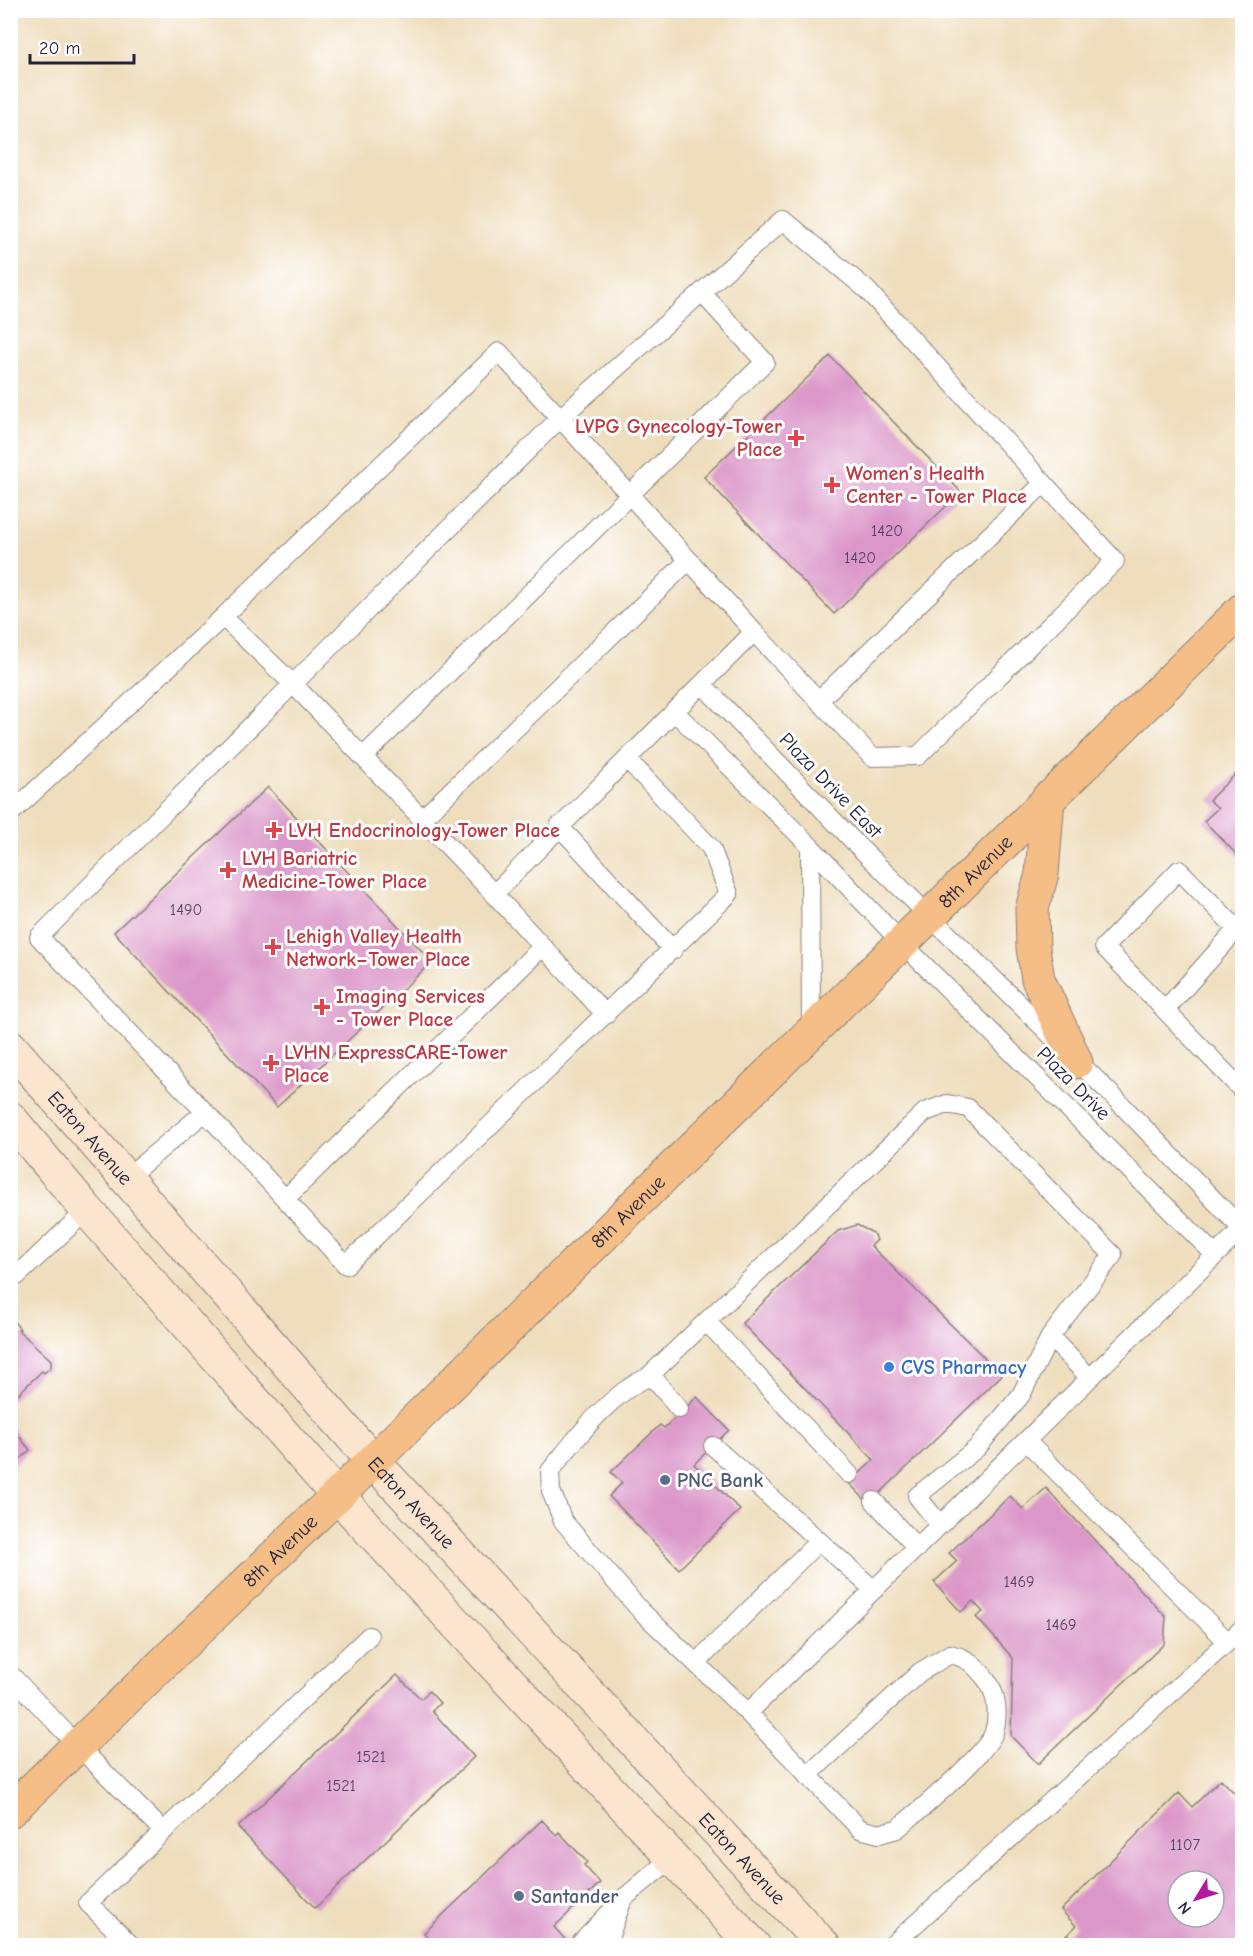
<svg xmlns="http://www.w3.org/2000/svg" width="1253" height="1956" font-family="'Comic Neue',sans-serif">
<style>
.building{fill:#db97c9;fill-rule:evenodd}
.lines{fill:none;stroke-linecap:round;stroke-linejoin:round}
.lane-casing{stroke:#88807c;stroke-width:20}
.secondary-casing{stroke:#88807c;stroke-width:35}
.primary-casing{stroke:#88807c;stroke-width:35}
.lane{stroke:#fff;stroke-width:18}
.secondary{stroke:#fbe5cf;stroke-width:33}
.primary{stroke:#f6be87;stroke-width:33}
.health-dot{fill:#e0444e;stroke:#fff;stroke-width:2}
.shop-dot{fill:#3f7fe0;stroke:#fff;stroke-width:2}
.service-dot{fill:#5c6f8a;stroke:#fff;stroke-width:2}
.labels{text-anchor:middle;stroke-width:6;stroke-linejoin:round;paint-order:stroke}
.number-label{font-size:16px;fill:#503f5e}
.health-label{font-size:20px;font-weight:bold;fill:#be3a42;stroke:#fff;text-anchor:start}
.street-label{font-size:20px;fill:#22223b;stroke:#fff}
.shop-label{font-size:20px;font-weight:bold;fill:#366cbe;stroke:#fff;text-anchor:start}
.service-label{font-size:20px;font-weight:bold;fill:#4e5e75;stroke:#fff;text-anchor:start}
</style>
<rect width="100%" height="100%" fill="#fff"/>
<filter id="ink" filterUnits="userSpaceOnUse"><feTurbulence type="fractalNoise" baseFrequency=".0167" numOctaves="2"/><feDisplacementMap in="SourceGraphic" scale="12" xChannelSelector="R" yChannelSelector="G"/><feConvolveMatrix kernelMatrix="1 2 1 2 8 2 1 2 1" color-interpolation-filters="sRGB"/></filter>
<filter id="wash" filterUnits="userSpaceOnUse"><feTurbulence type="fractalNoise" baseFrequency=".008" numOctaves="4" result="noise"/><feDisplacementMap in="SourceGraphic" scale="24" xChannelSelector="R" yChannelSelector="G"/><feGaussianBlur stdDeviation="1.35" result="paint"/><feColorMatrix in="noise" values="0 0 0 0 0 0 0 0 0 0 0 0 0 0 0 0 0 1.4 0 .05"/><feComposite in="paint" operator="in"/></filter>
<g filter="url(#wash)">
<rect width="100%" height="100%" fill="#efdebd"/>
<g id="blocks">
<path class="building" d="M 830,356 L 961,492 L 834,614 L 704,477 Z
M 1242,768 L 1242,860 L 1204,821 L 1218,808 L 1209,800 Z
M 268,787 L 432,962 L 277,1107 L 114,932 Z
M 857,1225 L 873,1233 L 877,1240 L 871,1246 L 1002,1375 L 869,1504 L 849,1483 L 874,1460 L 742,1323 L 838,1231 Z
M 10,1322 L 14,1322 L 20,1329 L 18,1330 L 51,1360 L 51,1367 L 44,1373 L 42,1371 L 10,1402 Z
M 697,1397 L 729,1430 L 694,1464 L 740,1510 L 679,1569 L 609,1496 L 622,1483 L 611,1472 L 660,1425 L 664,1428 Z
M 10,1425 L 30,1450 L 10,1469 Z
M 1046,1488 L 1166,1617 L 1164,1644 L 1038,1764 L 1011,1736 L 1013,1658 L 976,1617 L 983,1612 L 973,1601 L 961,1612 L 934,1582 L 957,1561 L 949,1553 L 1010,1496 L 1023,1509 Z
M 397,1675 L 421,1699 L 429,1691 L 440,1703 L 432,1711 L 474,1757 L 315,1908 L 238,1827 Z
M 1221,1779 L 1242,1801 L 1242,1946 L 1056,1946 L 1076,1926 L 1061,1910 L 1179,1793 L 1192,1807 ZM 1178,1881 L 1214,1881 L 1214,1917 L 1178,1917 Z
M 542,1820 L 556,1835 L 559,1832 L 587,1862 L 584,1865 L 600,1883 L 554,1927 L 571,1946 L 436,1946 L 424,1933 Z"/>
</g>
</g>
<g filter="url(#ink)">
<use href="#blocks" fill-opacity="0" stroke="#88807c" stroke-width="1.5"/>
<g class="lines">
<g class="lane-casing">
<path id="lane" d="M 702,684 L 860,848 L 1114,1097 L 1242,1229
M 819,700 L 1044,483
M 674,711 L 810,846 L 901,942 L 1215,1255
M 363,757 L 765,362 L 703,294
M 627,759 L 754,632 L 872,757 L 918,756 L 1115,561 L 866,289 L 783,220 L 560,418 L 754,632
M 10,814 L 223,617 L 499,352 L 560,418 L 293,684 L 223,617
M 422,819 L 689,560
M 559,826 L 673,950
M 810,846 L 811,1030
M 494,894 L 606,1015
M 1165,1010 L 1237,929 L 1179,870 L 1104,947 L 1242,1090
M 126,1178 L 205,1112 L 346,1265 L 729,894 L 711,848 L 627,759 L 494,894 L 293,684 L 39,937 L 205,1112
M 285,1199 L 542,947
M 10,1275 L 17,1276 L 87,1210
M 706,1321 L 849,1474
M 648,1377 L 925,1112 L 947,1104 L 968,1108 L 1113,1255 L 1050,1337 L 1090,1378
M 679,1409 L 657,1382 L 648,1377 C 608,1395 577,1438 550,1471 L 551,1491 L 563,1521 L 641,1611 L 748,1713 L 860,1829 L 879,1834 L 897,1829 C 917,1813 987,1754 994,1732 C 999,1715 997,1693 986,1679 C 975,1665 968,1658 950,1654 L 920,1672 L 807,1776
M 1026,1441 L 1228,1642
M 713,1446 L 874,1590
M 874,1501 L 917,1548
M 940,1525 L 917,1496 L 977,1448 L 1021,1395 L 1050,1337
M 696,1663 L 819,1541
M 10,1674 L 78,1746 L 163,1831
M 748,1713 L 1242,1229
M 579,1945 L 619,1903
M 132,1946 L 88,1903 L 369,1636
M 606,1946 L 623,1899 L 674,1856
M 891,1946 L 1242,1629"/>
</g>
<g class="secondary-casing">
<g id="secondary">
<path id="s1" d="M 10,1046 L 373,1461 L 824,1946"/>
<path d="M 10,1118 L 87,1210 L 337,1495 L 754,1946"/>
</g>
</g>
<g class="primary-casing">
<g id="primary">
<path d="M 1048,798 L 1042,874 L 1032,909 L 1033,948 L 1038,979 L 1076,1062"/>
<path id="s2" d="M 10,1811 L 373,1461 L 1242,610"/>
</g>
</g>
<use href="#lane" class="lane"/>
<use href="#secondary" class="secondary"/>
<use href="#primary" class="primary"/>
</g>
</g>
<g class="health-dot">
<path d="M793 429h6v6h6v6h-6v6h-6v-6h-6v-6h6z"/>
<path d="M829 476h6v6h6v6h-6v6h-6v-6h-6v-6h6z"/>
<path d="M271 821h6v6h6v6h-6v6h-6v-6h-6v-6h6z"/>
<path d="M225 861h6v6h6v6h-6v6h-6v-6h-6v-6h6z"/>
<path d="M270 938h6v6h6v6h-6v6h-6v-6h-6v-6h6z"/>
<path d="M319 998h6v6h6v6h-6v6h-6v-6h-6v-6h6z"/>
<path d="M268 1054h6v6h6v6h-6v6h-6v-6h-6v-6h6z"/>
</g>
<circle class="shop-dot" cx="889" cy="1367" r="6"/>
<g class="service-dot">
<circle cx="665" cy="1480" r="6"/>
<circle cx="519" cy="1896" r="6"/>
</g>
<g class="labels">
<g class="number-label">
<text x="887" y="536">1420</text>
<text x="860" y="563">1420</text>
<text x="186" y="915">1490</text>
<text x="1019" y="1587">1469</text>
<text x="1061" y="1630">1469</text>
<text x="371" y="1762">1521</text>
<text x="341" y="1791">1521</text>
<text x="1185" y="1850">1107</text>
</g>
<g class="health-label">
<text x="782" y="433" text-anchor="end">LVPG Gynecology-Tower<tspan x="782" dy="23">Place</tspan></text>
<text x="846" y="480">Women’s Health<tspan x="846" dy="23">Center - Tower Place</tspan></text>
<text x="288" y="837">LVH Endocrinology-Tower Place</text>
<text x="242" y="865">LVH Bariatric<tspan x="242" dy="23">Medicine-Tower Place</tspan></text>
<text x="286" y="943">Lehigh Valley Health<tspan x="286" dy="23">Network–Tower Place</tspan></text>
<text x="336" y="1003">Imaging Services<tspan x="336" dy="23">- Tower Place</tspan></text>
<text x="284" y="1059">LVHN ExpressCARE-Tower<tspan x="284" dy="23">Place</tspan></text>
</g>
<g class="street-label">
<text transform="translate(831 785) rotate(46)" y="7">Plaza Drive East</text>
<text dy="7" stroke="none"><textPath href="#s2" startOffset="1347">8th Avenue</textPath></text>
<text transform="translate(1074 1083) rotate(45)" y="7">Plaza Drive</text>
<text dy="7" stroke="none"><textPath href="#s1" startOffset="122">Eaton Avenue</textPath></text>
<text dy="7" stroke="none"><textPath href="#s2" startOffset="861">8th Avenue</textPath></text>
<text dy="7" stroke="none"><textPath href="#s1" startOffset="608">Eaton Avenue</textPath></text>
<text dy="7" stroke="none"><textPath href="#s2" startOffset="375">8th Avenue</textPath></text>
<text dy="7" stroke="none"><textPath href="#s1" startOffset="1094">Eaton Avenue</textPath></text>
</g>
<g class="shop-label">
<text x="901" y="1374">CVS Pharmacy</text>
</g>
<g class="service-label">
<text x="677" y="1487">PNC Bank</text>
<text x="531" y="1903">Santander</text>
</g>
</g>
<rect width="1253" height="1956" fill="none" stroke="#fff" stroke-width="36"/>
<g transform="translate(1196 1899) rotate(232)"><circle r="28" fill="#ffffff" stroke="#a7a7b1" stroke-width="1.5"/>
<path d="M0-4.5L10 22L0 15L-10 22Z" fill="#b5179e"/>
<text y="-9" font-size="16" font-weight="bold" text-anchor="middle" fill="#22223b">N</text>
</g>
<path d="M30 54v9h104v-9" fill="none" stroke="#22223b" stroke-width="3"/>
<text x="39" y="54" font-size="18" fill="#22223b" stroke="#ffffff" stroke-width="4.5" paint-order="stroke">20 m</text>
</svg>
